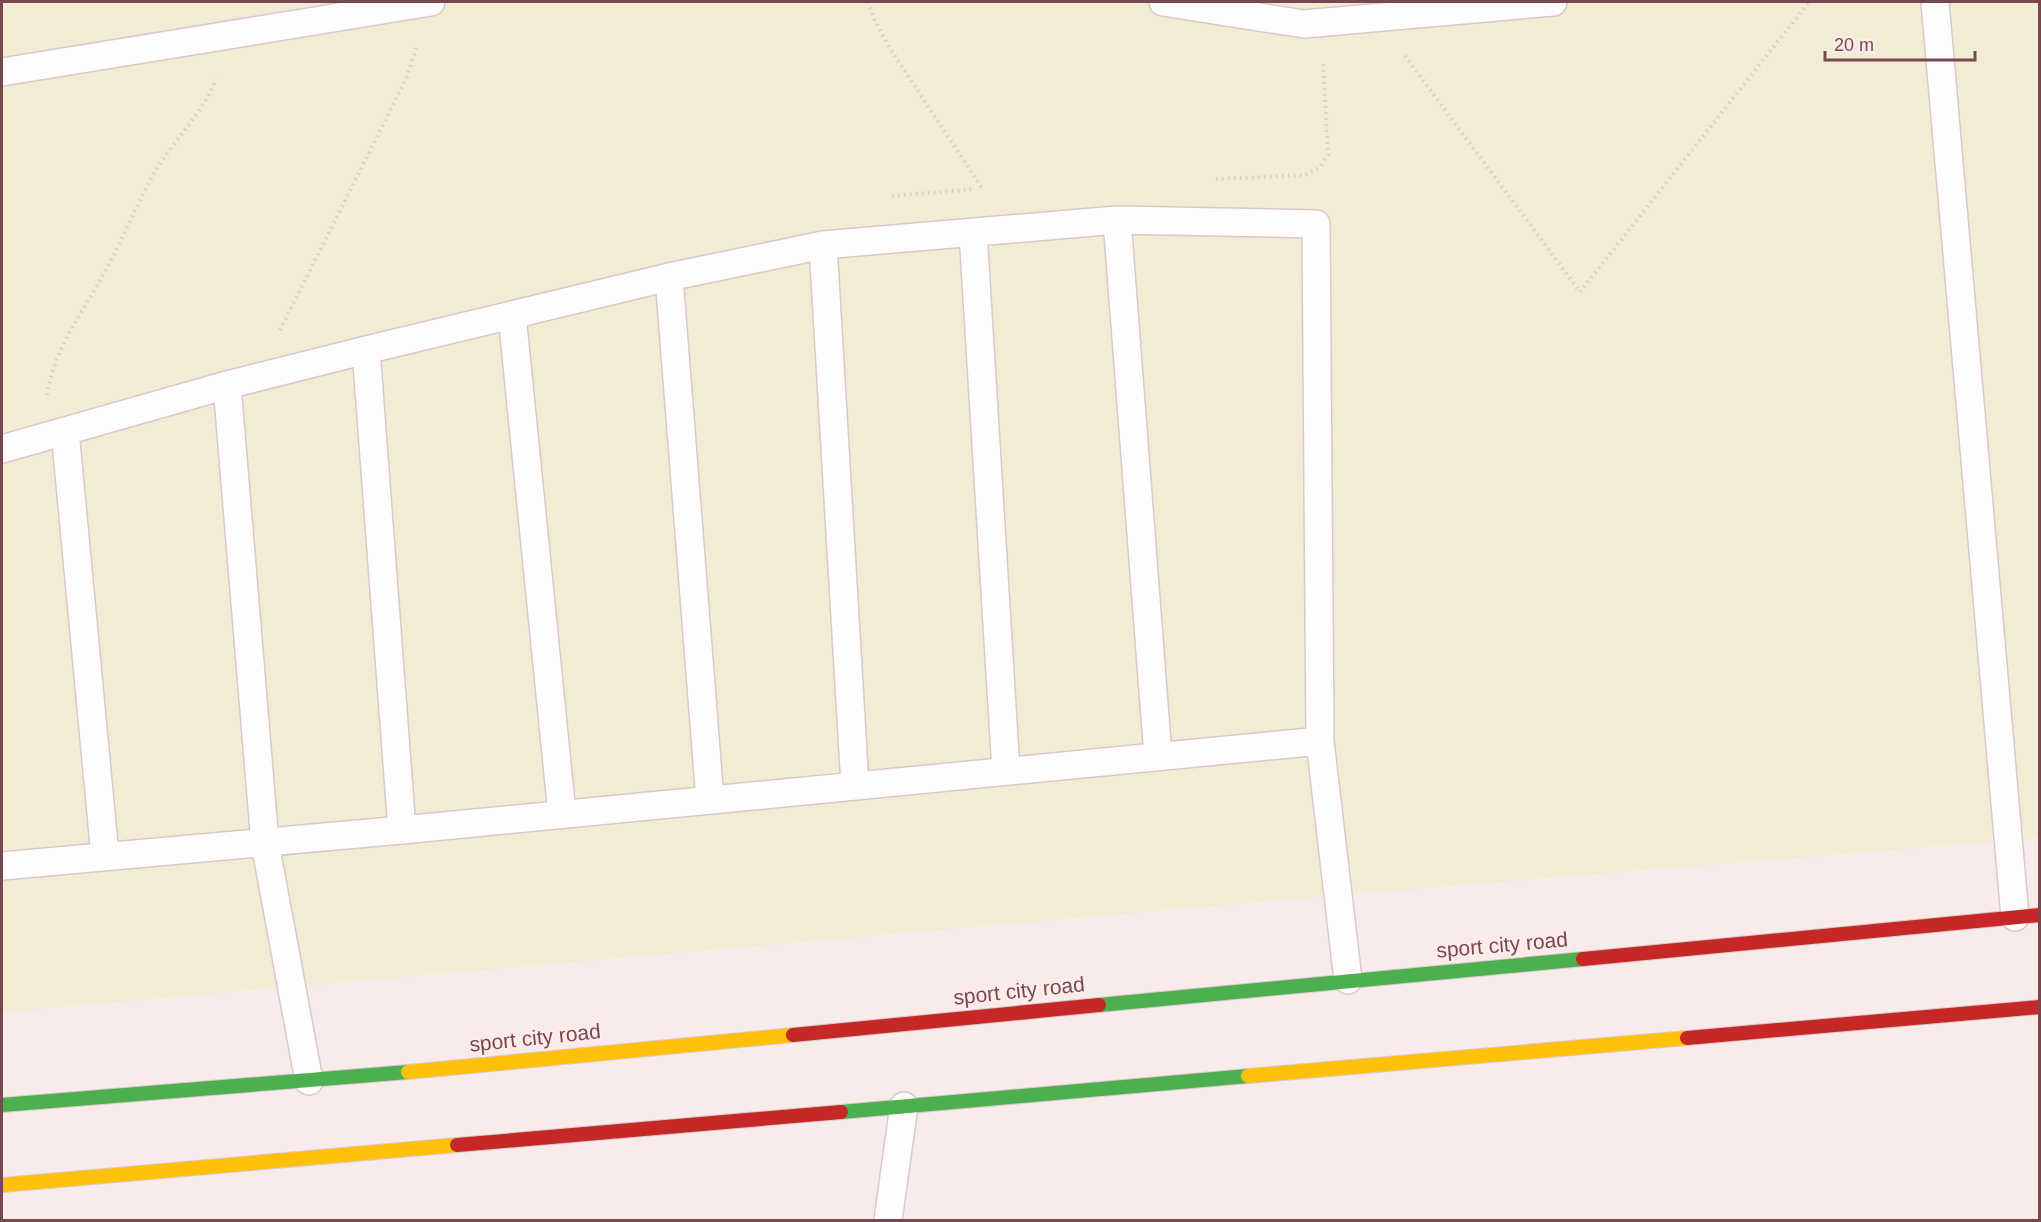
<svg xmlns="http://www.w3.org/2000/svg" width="2041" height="1222" font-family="Helvetica,sans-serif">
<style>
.green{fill:#f1ecd3}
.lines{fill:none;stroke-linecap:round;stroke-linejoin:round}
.lane-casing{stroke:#dac8c9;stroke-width:30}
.fast-casing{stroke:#dbc8ca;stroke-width:16}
.slow-casing{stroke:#dbc8ca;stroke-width:16}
.jam-casing{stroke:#dbc8ca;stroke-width:16}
.path{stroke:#d9cacb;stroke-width:4;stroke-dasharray:1.5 4.5;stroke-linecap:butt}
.lane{stroke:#fefcfc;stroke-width:27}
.fast{stroke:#4caf50;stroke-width:14}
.slow{stroke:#ffc107;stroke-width:14}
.jam{stroke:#c62828;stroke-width:14}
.labels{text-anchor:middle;stroke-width:4.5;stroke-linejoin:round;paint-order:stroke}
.street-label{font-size:21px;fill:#784851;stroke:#ffeceb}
</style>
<rect width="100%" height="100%" fill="#f8ebea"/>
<path class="green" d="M 2,2 L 2039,2 L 2039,838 L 1338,895 L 2,1012 Z"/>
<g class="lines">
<g class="lane-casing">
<path id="lane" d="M 1163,2 L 1304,24 L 1553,2
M 1935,2 L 2015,917
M 2,72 L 431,2
M 1117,220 L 1158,756
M 973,232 L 1006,771
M 823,245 L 855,786
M 669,277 L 710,800
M 512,315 L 562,814
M 366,350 L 402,830
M 227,385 L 265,843 L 309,1081
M 65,431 L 105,856
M 2,449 L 227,385 L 366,350 L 669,277 L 823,245 L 1117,220 L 1316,224 L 1320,741 L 1348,980
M 2,866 L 402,830 L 1320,741
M 888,1220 L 904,1106"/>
</g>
<g class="fast-casing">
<path id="fast" d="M 1099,1005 L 1583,959
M 2,1105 L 408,1072
M 841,1112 L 1248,1076"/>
</g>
<g class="slow-casing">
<path id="slow" d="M 408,1072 L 793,1035
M 1248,1076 L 1687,1038
M 2,1185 L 457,1145"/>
</g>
<g class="jam-casing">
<path id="jam" d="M 1583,959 L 2040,915
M 793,1035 L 1099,1005
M 1687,1038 L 2040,1007
M 457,1145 L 841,1112"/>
</g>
<path class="path" d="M 868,2 L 875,21 L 889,47 L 982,188
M 1405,56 L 1580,292 L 1809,2
M 1216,179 L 1305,175 L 1319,168 L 1328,155 L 1323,62
M 892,196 L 974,189
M 280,330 L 407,77 L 417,46
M 47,395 C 56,343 85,310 109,264 C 125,234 138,200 156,170 C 175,139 203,113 216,79"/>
<use href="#lane" class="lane"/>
<use href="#fast" class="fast"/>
<use href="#slow" class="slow"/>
<use href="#jam" class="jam"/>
</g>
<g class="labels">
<g class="street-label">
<text transform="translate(1502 945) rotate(-5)" y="7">sport city road</text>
<text transform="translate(1019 991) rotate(-6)" y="7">sport city road</text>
<text transform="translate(535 1038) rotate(-6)" y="7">sport city road</text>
</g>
</g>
<rect width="2041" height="1222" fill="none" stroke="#784851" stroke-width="6"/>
<path d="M1825 51v9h150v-9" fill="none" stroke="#784851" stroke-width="3"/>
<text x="1834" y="51" font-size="18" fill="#784851" stroke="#ffeceb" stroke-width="4.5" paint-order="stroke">20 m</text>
</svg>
